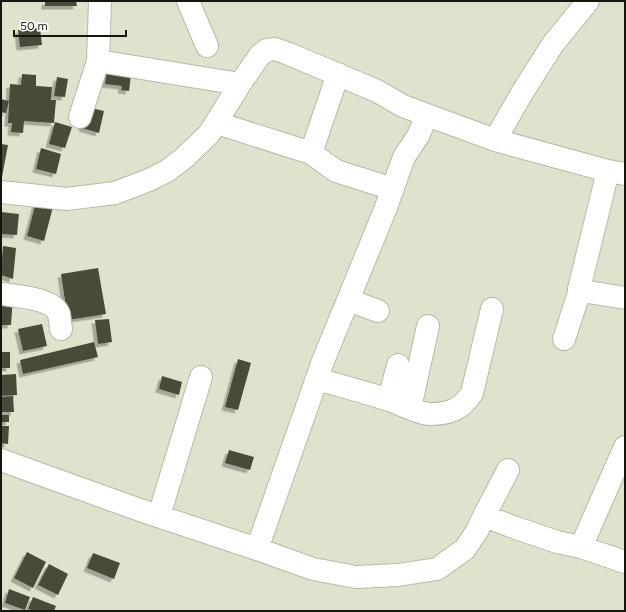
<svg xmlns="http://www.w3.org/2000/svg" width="626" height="612" font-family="Figtree,sans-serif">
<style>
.building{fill:#4a4b39;filter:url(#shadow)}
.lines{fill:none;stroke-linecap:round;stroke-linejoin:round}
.minor-casing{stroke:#b9b9a5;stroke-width:24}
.minor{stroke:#fff;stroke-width:22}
</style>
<defs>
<filter id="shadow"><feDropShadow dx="-3.5" dy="3.5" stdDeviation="0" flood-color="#0004"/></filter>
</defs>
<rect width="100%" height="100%" fill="#e1e2cd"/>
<path class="building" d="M 45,1 L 76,1 L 77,6 L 45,6 Z
M 40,28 L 42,45 L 20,47 L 18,30 Z
M 108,64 L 132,67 L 129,91 L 121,90 L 122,86 L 105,84 Z
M 22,74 L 36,75 L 36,86 L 52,87 L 51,100 L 56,100 L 54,123 L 24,121 L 23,133 L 11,132 L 12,123 L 8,123 L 10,84 L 21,85 Z
M 57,77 L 68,79 L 65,97 L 54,96 Z
M 1,99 L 9,101 L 6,113 L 1,112 Z
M 87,107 L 104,111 L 99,133 L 82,128 Z
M 55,122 L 72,127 L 65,148 L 49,144 Z
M 1,144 L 8,145 L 2,177 L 1,177 Z
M 41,148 L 61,154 L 56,174 L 36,169 Z
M 36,202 L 53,207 L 44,241 L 27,236 Z
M 1,212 L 19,214 L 17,235 L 1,234 Z
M 3,246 L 16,248 L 13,279 L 1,275 Z
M 98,268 L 106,314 L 68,320 L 61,274 Z
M 1,297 L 13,297 L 11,325 L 1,325 Z
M 109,319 L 112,342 L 98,344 L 95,320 Z
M 42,324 L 47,346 L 23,351 L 18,329 Z
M 94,342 L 98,357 L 23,374 L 20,360 Z
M 1,352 L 10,352 L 10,368 L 1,368 Z
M 238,359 L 251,363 L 238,410 L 225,407 Z
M 16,374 L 17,395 L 1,396 L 1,375 Z
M 162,376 L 182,382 L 179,395 L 159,389 Z
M 13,396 L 14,412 L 1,412 L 1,397 Z
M 1,415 L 9,415 L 9,422 L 1,422 Z
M 1,426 L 9,426 L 8,444 L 1,443 Z
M 229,450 L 254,457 L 250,470 L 225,463 Z
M 27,552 L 46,562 L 33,588 L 14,578 Z
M 93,553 L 120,563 L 114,579 L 87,568 Z
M 49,564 L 68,574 L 58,595 L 38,585 Z
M 9,589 L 30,597 L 25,610 L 5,603 Z
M 33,597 L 56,606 L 54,611 L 34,611 L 28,609 Z"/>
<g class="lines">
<g class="minor-casing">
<path id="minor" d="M 188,1 L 207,46
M 98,61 L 240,84
M 80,117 L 98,61 L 100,1
M 217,123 L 311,153 L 336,171 L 393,189
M 495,140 L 522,93 L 553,44 L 588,1
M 311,153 L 338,74
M 608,171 L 579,289 L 588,292 L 625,298
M 1,192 L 67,199 L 115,193 L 149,180 L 167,171 L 184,158 L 209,134 L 240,84 L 260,55 L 267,50 L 275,49 L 289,54 L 377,91 L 403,106 L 427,115
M 1,294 C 16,296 53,298 59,314 C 60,318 60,324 61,329
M 348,300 L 378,311
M 564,339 L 580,290
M 317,379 C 341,386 365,392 389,400 C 399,403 419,414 430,414 C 449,414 461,410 472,393 L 492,309
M 389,400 L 398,365
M 410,408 L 428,326
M 1,460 L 140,510 L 257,549 L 313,569 L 356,577 L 398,575 L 437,569 L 465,549 L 477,531 L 484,516 L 516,528 L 557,542 L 581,547 L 625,562
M 159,516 L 201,377
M 484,516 L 508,470
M 581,547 L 625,447
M 257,549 L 323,361 L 385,210 L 404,157 L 418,136 L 427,115 L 495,140 L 608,171 L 625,174"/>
</g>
<use href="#minor" class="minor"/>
</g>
<rect width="626" height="612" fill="none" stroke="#16160f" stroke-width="4"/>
<path d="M14 30v6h112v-6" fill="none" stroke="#16160f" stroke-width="2"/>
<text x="20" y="30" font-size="12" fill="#16160f" stroke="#ffffff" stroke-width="3" paint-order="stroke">50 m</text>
</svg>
